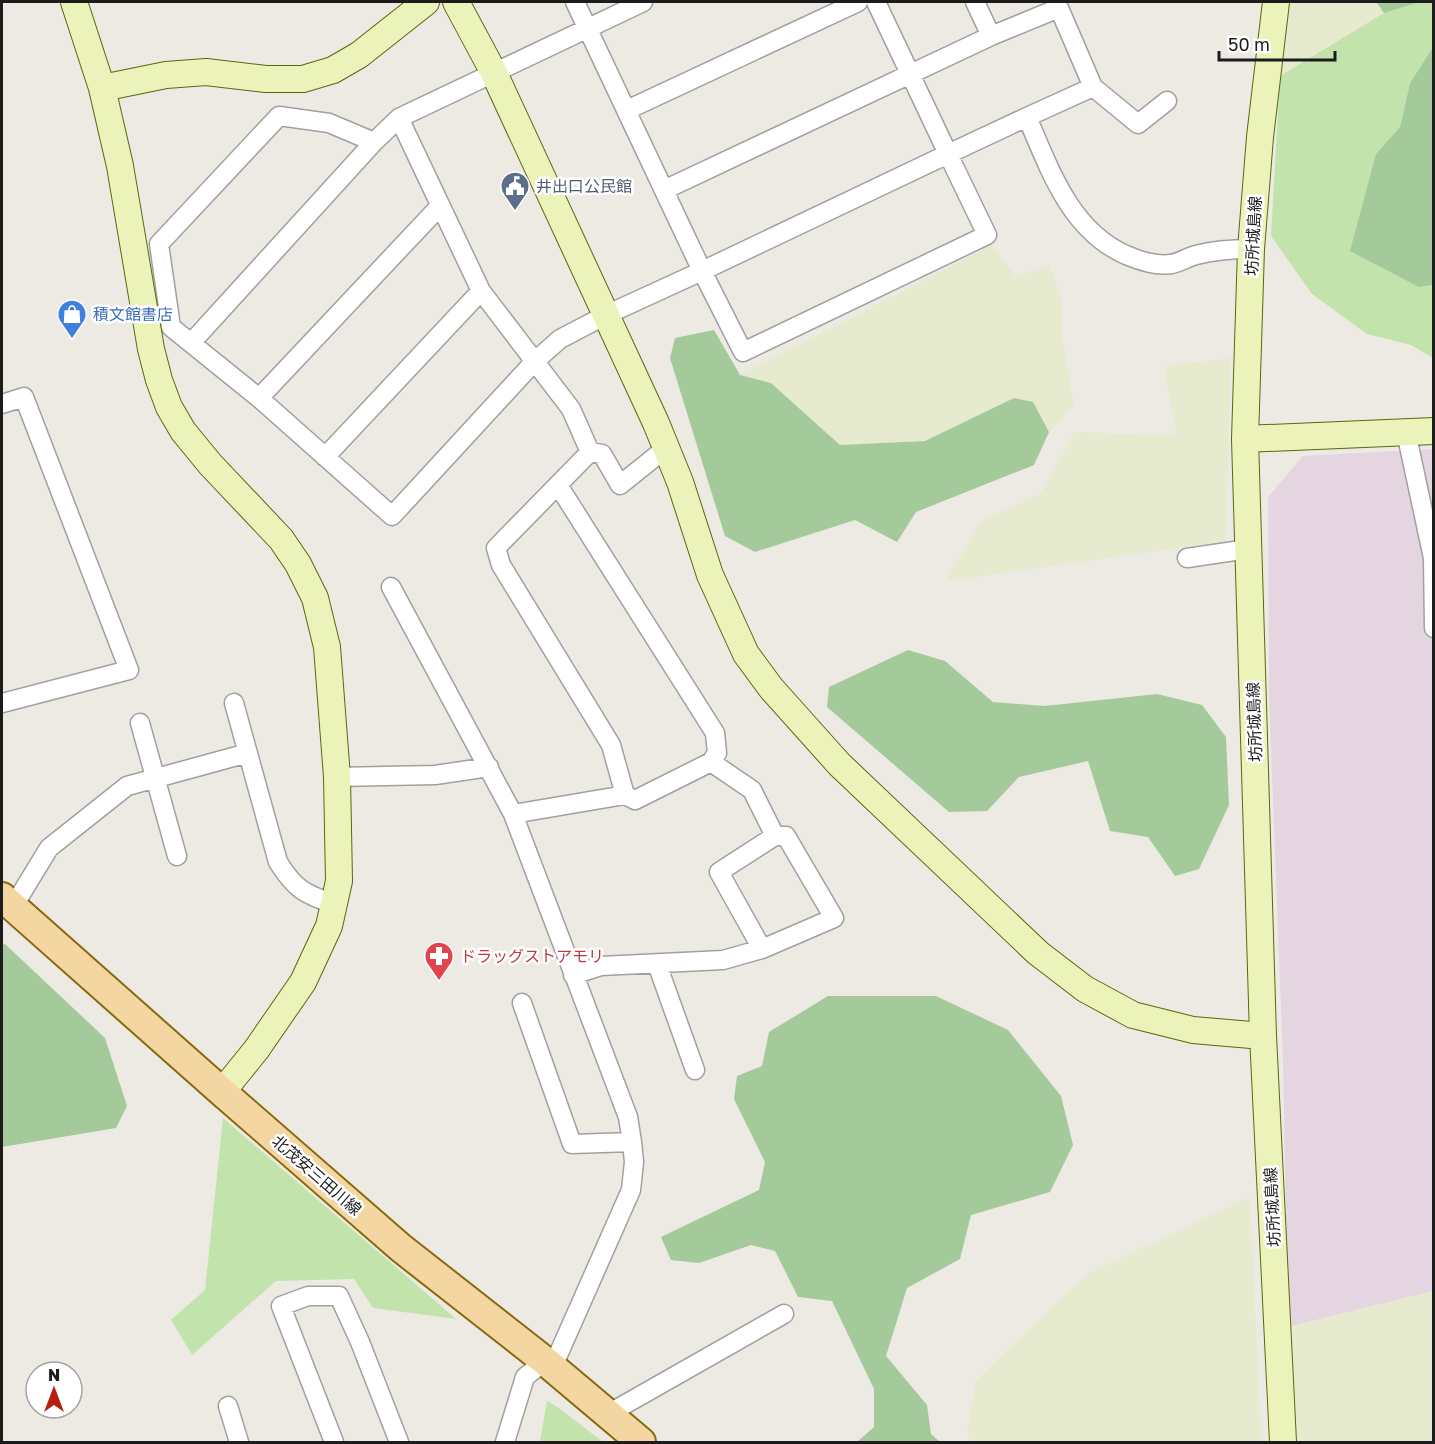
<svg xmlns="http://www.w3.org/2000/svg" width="1435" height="1444" font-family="'Golos Text','Noto Sans JP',sans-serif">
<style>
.industrial{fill:#e5d5e1}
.farmland{fill:#e6eacf}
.grass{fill:#c3e3ac}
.forest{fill:#a4c99a}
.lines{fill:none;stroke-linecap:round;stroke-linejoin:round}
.street-casing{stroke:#a0a0a0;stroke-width:21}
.secondary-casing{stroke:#58680e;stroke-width:28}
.primary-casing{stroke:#88690c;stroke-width:32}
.street{stroke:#fff;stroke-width:18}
.secondary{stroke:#ecf3ba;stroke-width:26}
.primary{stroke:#f3d6a1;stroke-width:28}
.labels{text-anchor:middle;stroke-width:5;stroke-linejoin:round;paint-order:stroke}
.service-label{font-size:16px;fill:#4e5e75;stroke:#fff;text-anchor:start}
.street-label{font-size:16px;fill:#1c1c1c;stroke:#fff}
.shop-label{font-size:16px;fill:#366cbe;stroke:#fff;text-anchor:start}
.health-label{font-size:16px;fill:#be3a42;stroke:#fff;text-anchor:start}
</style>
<rect width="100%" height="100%" fill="#edeae3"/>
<path class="industrial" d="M 1433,449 L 1433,1291 L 1288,1327 L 1283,1062 L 1269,696 L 1268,497 L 1303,456 Z"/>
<path class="farmland" d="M 1289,2 L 1376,2 L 1384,13 L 1280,76 Z
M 992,245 L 1016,277 L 1049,265 L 1061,296 L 1062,338 L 1074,405 L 1049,432 L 1033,402 L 1014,398 L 925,441 L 840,445 L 771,383 L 740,375 Z
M 1230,358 L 1226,541 L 946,581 L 981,522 L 1041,493 L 1075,432 L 1177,436 L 1164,366 Z
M 1250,1197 L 1261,1442 L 971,1442 L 967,1431 L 976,1381 L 1087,1274 Z
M 1433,1291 L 1433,1442 L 1294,1442 L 1288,1327 Z"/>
<path class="grass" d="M 1420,2 L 1433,2 L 1433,47 L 1410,83 L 1400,127 L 1376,154 L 1419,287 L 1433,285 L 1433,358 L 1411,345 L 1367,334 L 1312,294 L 1271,236 L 1280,76 L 1384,13 Z
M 223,1118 L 456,1319 L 373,1308 L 354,1279 L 276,1281 L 192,1355 L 171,1320 L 205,1290 Z
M 547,1401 L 559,1408 L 603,1442 L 540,1442 Z"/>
<path class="forest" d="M 1376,2 L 1420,2 L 1384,13 Z
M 1433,47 L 1433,285 L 1419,287 L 1350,251 L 1376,154 L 1400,127 L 1410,83 Z
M 714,330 L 740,375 L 771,383 L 840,445 L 925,441 L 1014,398 L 1033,402 L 1049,432 L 1034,465 L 916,512 L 897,542 L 855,520 L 755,552 L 725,536 L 670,358 L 675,338 Z
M 908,650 L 945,661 L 993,702 L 1045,706 L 1157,694 L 1202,705 L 1226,737 L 1229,805 L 1199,869 L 1175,876 L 1148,837 L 1110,831 L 1088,761 L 1019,777 L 987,811 L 949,812 L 827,707 L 829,687 Z
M 5,944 L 105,1038 L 127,1106 L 116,1128 L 2,1147 L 2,945 Z
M 828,996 L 936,996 L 1008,1030 L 1061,1096 L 1073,1145 L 1050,1192 L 971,1215 L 960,1259 L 907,1288 L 886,1356 L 927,1405 L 931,1434 L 940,1442 L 857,1442 L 874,1427 L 874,1389 L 832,1301 L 798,1297 L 775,1251 L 751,1245 L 699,1263 L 671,1260 L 661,1237 L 759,1190 L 765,1162 L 734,1099 L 737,1076 L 762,1066 L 769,1032 Z"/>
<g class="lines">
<g class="street-casing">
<path id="street" d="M 575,2 L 702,271 L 743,352 L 987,235 L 948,154 L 1027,117 C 1050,170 1070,230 1126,255 C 1141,261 1155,266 1171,264 C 1179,263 1188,257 1196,255 C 1215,250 1232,249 1251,249
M 991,36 L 1059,8 L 1093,87 L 1027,117
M 1093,87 L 1138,124 L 1167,101
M 627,110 L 858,2
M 399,118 L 481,291 L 571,409 L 590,452
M 374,142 L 329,123 L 279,116 L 159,244 L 171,327 L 259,398 L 392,516 L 534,362 L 560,339 L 606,315 L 702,271 L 948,154 L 876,2
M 664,190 L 991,36 L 975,2
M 191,343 L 374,142 L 399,118 L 643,2
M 259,398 L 440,206
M 2,404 L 24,397 L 129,670 L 2,703
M 1406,432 L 1433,558 L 1434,628
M 325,457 L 481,291
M 1187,558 L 1248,549
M 391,587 L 513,814 L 628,1117 L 632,1142 L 634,1162 L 631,1190 L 558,1355 L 545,1361 L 525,1377 L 505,1442
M 234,703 L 278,862 C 295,889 304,894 334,904
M 140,723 L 177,856
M 337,777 L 435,775 L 489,767
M 625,795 L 611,745 L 501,565 L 496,548 L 590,452 L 602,454 L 620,485 L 666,448
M 513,814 L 625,795 L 635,800 L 711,762 L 717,753 L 715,733 L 558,485
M 13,907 L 49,848 L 127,786 L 248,753
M 762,949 L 719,872 L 775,836
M 657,964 L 695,1070
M 573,975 L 601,966 L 723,960 L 762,949 L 834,918 L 786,836 L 775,836 L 752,790 L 711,762
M 522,1003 L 572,1144 L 632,1142
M 228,1406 L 239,1442
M 608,1414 L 784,1314
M 334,1442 L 281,1306 L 308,1296 L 339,1296 L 360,1342 L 399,1442"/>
</g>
<g class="secondary-casing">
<path id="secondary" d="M 74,2 L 102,88 L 120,166 L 151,349 L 159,380 L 169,407 L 183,431 L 210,464 L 281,539 L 298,564 L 315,598 L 327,647 L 337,777 L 339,881 L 329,926 L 303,982 L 256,1050 L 222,1092
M 456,2 L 494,73 L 656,423 L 680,482 L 710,575 L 746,654 L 771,688 L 839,764 L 1038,953 L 1085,989 L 1133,1015 L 1193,1030 L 1263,1036
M 1276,2 L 1260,137 L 1251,249 L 1245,439 L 1263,1036 L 1283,1442
M 102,88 L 166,75 L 206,72 L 266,79 L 303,79 L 333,70 L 359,55 L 426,2
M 1245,439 L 1434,431"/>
</g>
<g class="primary-casing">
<path id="primary" d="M 2,897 L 222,1092 L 401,1248 L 545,1361 L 641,1442"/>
</g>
<use href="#street" class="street"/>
<use href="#secondary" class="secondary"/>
<use href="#primary" class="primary"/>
</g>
<defs>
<g id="civic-pin" transform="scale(1.5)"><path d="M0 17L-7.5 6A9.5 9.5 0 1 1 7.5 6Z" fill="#5c6f8a" stroke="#fff"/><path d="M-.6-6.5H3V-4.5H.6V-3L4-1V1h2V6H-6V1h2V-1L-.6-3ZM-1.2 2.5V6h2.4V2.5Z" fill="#fff"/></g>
<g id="shop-pin" transform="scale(1.5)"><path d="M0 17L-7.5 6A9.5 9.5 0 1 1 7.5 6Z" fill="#3f7fe0" stroke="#fff"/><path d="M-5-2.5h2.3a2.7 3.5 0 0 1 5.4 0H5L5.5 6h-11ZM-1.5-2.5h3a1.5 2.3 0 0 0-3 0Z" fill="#fff"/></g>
<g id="pharmacy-pin" transform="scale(1.5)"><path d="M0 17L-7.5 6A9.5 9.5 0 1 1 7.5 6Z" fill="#e0444e" stroke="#fff"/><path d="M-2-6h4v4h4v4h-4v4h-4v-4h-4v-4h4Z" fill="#fff"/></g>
</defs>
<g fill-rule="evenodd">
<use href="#civic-pin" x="515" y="186"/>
<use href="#shop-pin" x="72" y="314"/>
<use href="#pharmacy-pin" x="439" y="956"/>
</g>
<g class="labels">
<g class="service-label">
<text x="536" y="192">井出口公民館</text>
</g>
<g class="street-label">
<text transform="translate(1253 236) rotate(-87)" y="6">坊所城島線</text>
<text transform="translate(1254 722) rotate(-92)" y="6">坊所城島線</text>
<text transform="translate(317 1175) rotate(41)" y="6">北茂安三田川線</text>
<text transform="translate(1272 1207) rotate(-93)" y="6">坊所城島線</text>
</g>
<g class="shop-label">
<text x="93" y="320">積文館書店</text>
</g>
<g class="health-label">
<text x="460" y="962">ドラッグストアモリ</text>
</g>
</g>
<rect width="1435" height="1444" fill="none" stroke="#1c1c1c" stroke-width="6"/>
<g transform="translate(54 1390)"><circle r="28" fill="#ffffff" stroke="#a4a4a4" stroke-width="1.5"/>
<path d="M0-4.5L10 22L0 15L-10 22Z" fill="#b71e11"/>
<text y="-9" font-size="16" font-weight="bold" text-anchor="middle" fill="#1c1c1c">N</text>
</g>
<path d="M1219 51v9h116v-9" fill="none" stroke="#1c1c1c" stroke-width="3"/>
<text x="1228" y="51" font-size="18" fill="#1c1c1c" stroke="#ffffff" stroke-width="4.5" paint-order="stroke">50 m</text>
</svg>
